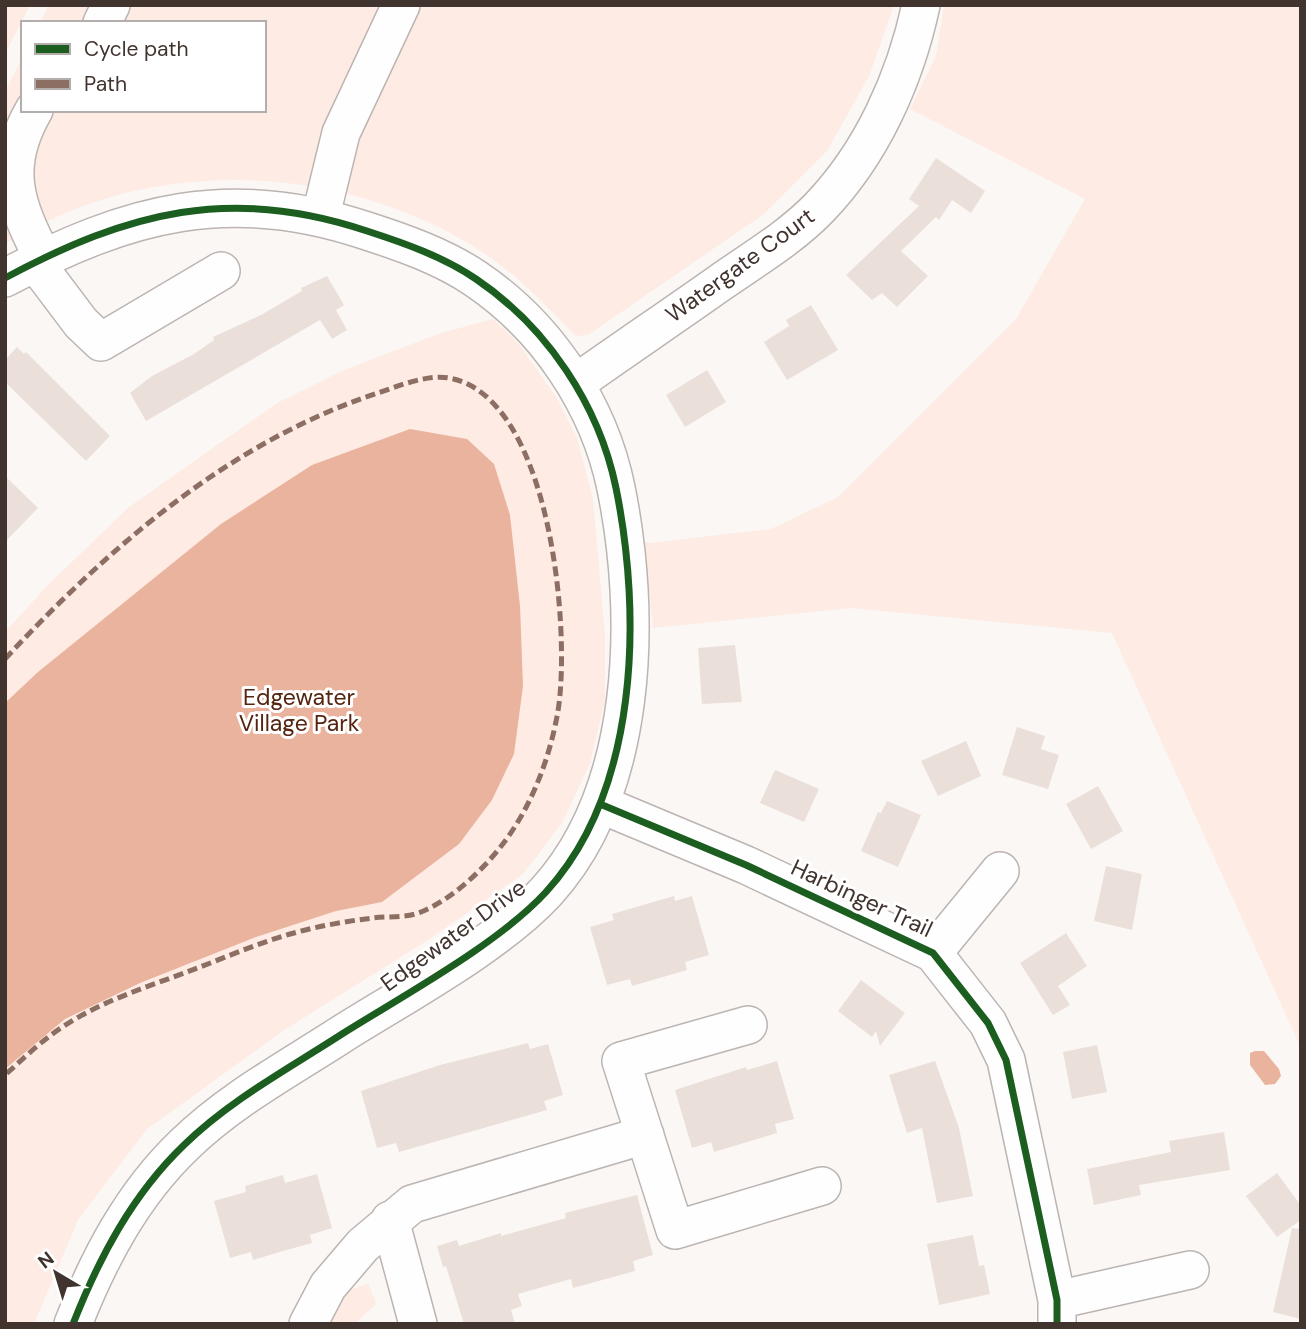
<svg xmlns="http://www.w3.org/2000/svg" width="1306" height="1329" font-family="'DM Sans',sans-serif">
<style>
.green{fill:#fdebe4}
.water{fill:#eab39d}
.building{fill:#ebdfda}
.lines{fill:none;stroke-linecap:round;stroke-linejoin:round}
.minor-casing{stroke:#bcb4b1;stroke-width:40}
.minor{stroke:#fefefe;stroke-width:37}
.quiet{stroke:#8d6e63;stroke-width:5;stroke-dasharray:10 5;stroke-linecap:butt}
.cycleway-casing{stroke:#fff;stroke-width:11}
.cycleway{stroke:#1b5e20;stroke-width:7}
.labels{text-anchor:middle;stroke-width:6;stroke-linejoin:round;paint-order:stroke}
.street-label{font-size:23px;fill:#41332e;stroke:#fff}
.park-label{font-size:23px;fill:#562510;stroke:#fff}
</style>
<rect width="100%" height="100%" fill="#fbf7f5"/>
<path class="green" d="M 5,5 L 30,5 L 5,54 Z
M 49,5 L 894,5 L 869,76 L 827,151 L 764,214 L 588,335 L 576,336 C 551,311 526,284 498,263 C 384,180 224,158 92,203 C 61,213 33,228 5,244 L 5,91 L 23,57 L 23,110 L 264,110 L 264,23 L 40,23 Z
M 944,5 L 1301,5 L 1301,1048 L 1112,633 L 851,608 L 653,628 L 644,541 L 650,543 L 771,529 L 838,497 L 1016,319 L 1085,199 L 910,109 L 936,56 Z
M 493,319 L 518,343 L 556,397 L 577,438 L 593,499 L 605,635 L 605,700 L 590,763 L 562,823 L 523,874 L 434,936 L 283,1031 L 147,1129 L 78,1220 L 34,1324 L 5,1324 L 5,632 L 48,585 L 129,507 L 277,403 L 342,371 L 438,334 Z
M 368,1283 L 376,1304 L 354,1324 L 321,1324 L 343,1288 L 349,1291 Z"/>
<path class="water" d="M 410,429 L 467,439 L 494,464 L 510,515 L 520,606 L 523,686 L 514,754 L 492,800 L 459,844 L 382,902 L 336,911 L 256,937 L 140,983 L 65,1019 L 5,1069 L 5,703 L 38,672 L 221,524 L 312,465 Z
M 1255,1051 L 1264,1051 L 1279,1069 L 1281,1076 L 1275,1084 L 1265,1085 L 1250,1065 L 1250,1053 Z"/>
<path class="building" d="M 936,158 L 985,191 L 971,213 L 952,200 L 939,220 L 936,217 L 901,251 L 928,276 L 897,307 L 882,293 L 872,300 L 846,275 L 919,206 L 909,199 Z
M 327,276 L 344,305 L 336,310 L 347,330 L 332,339 L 320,320 L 146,421 L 130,393 L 152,376 L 194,354 L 214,340 L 213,337 L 261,315 L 302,291 L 301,288 Z
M 811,305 L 838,350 L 787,380 L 764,342 L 789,326 L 786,320 Z
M 17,347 L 24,354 L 26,352 L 110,436 L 86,461 L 5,382 L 5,360 Z
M 707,370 L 726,402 L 685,427 L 666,395 Z
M 5,476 L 38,508 L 5,542 Z
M 735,645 L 742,702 L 702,704 L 698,648 Z
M 1017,727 L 1045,736 L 1041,749 L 1059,755 L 1048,789 L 1002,775 Z
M 966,741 L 981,776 L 938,796 L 921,761 Z
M 775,770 L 819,789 L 804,822 L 760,803 Z
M 1098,786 L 1123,831 L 1091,849 L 1066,804 Z
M 887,801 L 921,815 L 898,867 L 861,851 L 878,812 L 881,813 Z
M 1106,866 L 1142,874 L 1132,930 L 1094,921 Z
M 674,896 L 675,901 L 692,896 L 709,955 L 685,962 L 687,970 L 632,986 L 630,979 L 607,985 L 590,927 L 614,920 L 612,914 Z
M 1066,933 L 1087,966 L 1058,986 L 1070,1005 L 1053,1015 L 1020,963 Z
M 861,980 L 905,1013 L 880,1046 L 876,1031 L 872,1037 L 838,1011 Z
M 528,1043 L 530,1049 L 548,1044 L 563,1095 L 544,1101 L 547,1110 L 399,1152 L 396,1143 L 377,1148 L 361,1091 L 440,1065 Z
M 1097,1045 L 1107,1092 L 1072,1099 L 1063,1052 Z
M 777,1061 L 794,1119 L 775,1124 L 777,1133 L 714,1152 L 711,1142 L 692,1148 L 675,1090 L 746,1067 L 747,1070 Z
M 935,1061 L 959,1128 L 973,1196 L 937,1203 L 922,1128 L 907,1133 L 889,1075 Z
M 1224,1132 L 1230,1170 L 1139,1185 L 1141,1195 L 1094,1205 L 1087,1169 L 1171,1152 L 1169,1141 Z
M 1277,1173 L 1301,1206 L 1301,1220 L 1277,1237 L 1246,1196 Z
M 317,1174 L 332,1228 L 310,1235 L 312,1243 L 283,1251 L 253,1260 L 251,1252 L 230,1258 L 214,1201 L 246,1192 L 245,1186 L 283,1175 L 285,1183 Z
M 637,1195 L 653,1255 L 633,1261 L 635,1271 L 573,1288 L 571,1279 L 518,1294 L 522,1306 L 511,1310 L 515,1324 L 464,1324 L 446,1266 L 443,1267 L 437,1246 L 457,1240 L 459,1246 L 501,1233 L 501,1236 L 566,1218 L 565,1213 Z
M 1292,1228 L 1301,1229 L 1301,1319 L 1273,1312 Z
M 973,1235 L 979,1266 L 984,1265 L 990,1294 L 939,1305 L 927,1244 Z"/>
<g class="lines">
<g class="minor-casing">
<path id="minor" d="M 102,23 L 111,5
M 34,110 C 1,167 15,204 43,258
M 321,215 L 341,133 L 401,5
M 35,262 L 81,323 L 101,342 L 221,271
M 5,278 C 128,212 231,185 367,231 C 404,243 444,257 476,279 C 547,327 599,405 616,488 C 642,616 639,790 546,892 C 497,945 404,995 342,1034 C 288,1069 230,1100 184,1145 C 132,1195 99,1258 73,1324
M 576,383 C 624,349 673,316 721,282 C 754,259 791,237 819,208 C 872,153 905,79 921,5
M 600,804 L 746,865 L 933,953 L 988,1023 L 1006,1060 L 1057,1300 L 1057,1324
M 933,953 L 1000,871
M 748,1025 L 621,1061 L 675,1230 L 822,1186
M 390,1220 L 418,1324
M 1057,1300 L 1190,1270
M 308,1324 L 328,1286 L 363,1245 L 412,1204 L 645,1135"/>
</g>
<use href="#minor" class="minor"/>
<path class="quiet" d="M 5,659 C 109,547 231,441 378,393 C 398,386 428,374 449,378 C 551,396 571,631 558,711 C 550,758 531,808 502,845 C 483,870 451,900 421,912 C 407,918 389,916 373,918 C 347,921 319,926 294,933 C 257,943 222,959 187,972 C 144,988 99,1002 61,1028 C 41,1041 23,1059 5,1075"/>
<g class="cycleway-casing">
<path id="cycleway" d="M 5,278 C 128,212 231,185 367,231 C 404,243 444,257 476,279 C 547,327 599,405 616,488 C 642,616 639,790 546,892 C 497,945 404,995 342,1034 C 288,1069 230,1100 184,1145 C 132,1195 99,1258 73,1324
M 600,804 L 746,865 L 933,953 L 988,1023 L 1006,1060 L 1057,1300 L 1057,1324"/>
</g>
<use href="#cycleway" class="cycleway"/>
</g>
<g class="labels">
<g class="street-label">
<text transform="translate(740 265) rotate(-36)" y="8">Watergate Court</text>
<text transform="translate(862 898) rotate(25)" y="8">Harbinger Trail</text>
<text transform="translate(453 935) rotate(-36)" y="8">Edgewater Drive</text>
</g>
<g class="park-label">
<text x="299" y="705">Edgewater<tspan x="299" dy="26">Village Park</tspan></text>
</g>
</g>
<rect width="1306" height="1329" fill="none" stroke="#41332e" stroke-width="14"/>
<rect x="21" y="21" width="245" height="91" fill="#ffffff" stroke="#b3adab" stroke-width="2"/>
<rect x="35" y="44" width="35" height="10" fill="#1b5e20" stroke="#b3adab" stroke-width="2"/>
<text x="84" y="56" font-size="21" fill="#41332e">Cycle path</text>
<rect x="35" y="79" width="35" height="10" fill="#8d6e63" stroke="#b3adab" stroke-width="2"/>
<text x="84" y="91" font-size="21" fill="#41332e">Path</text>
<g transform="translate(56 1273) rotate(322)" stroke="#ffffff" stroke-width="5" paint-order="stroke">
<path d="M0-5L12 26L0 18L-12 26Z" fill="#41332e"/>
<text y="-10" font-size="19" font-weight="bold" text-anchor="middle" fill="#41332e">N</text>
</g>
</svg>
